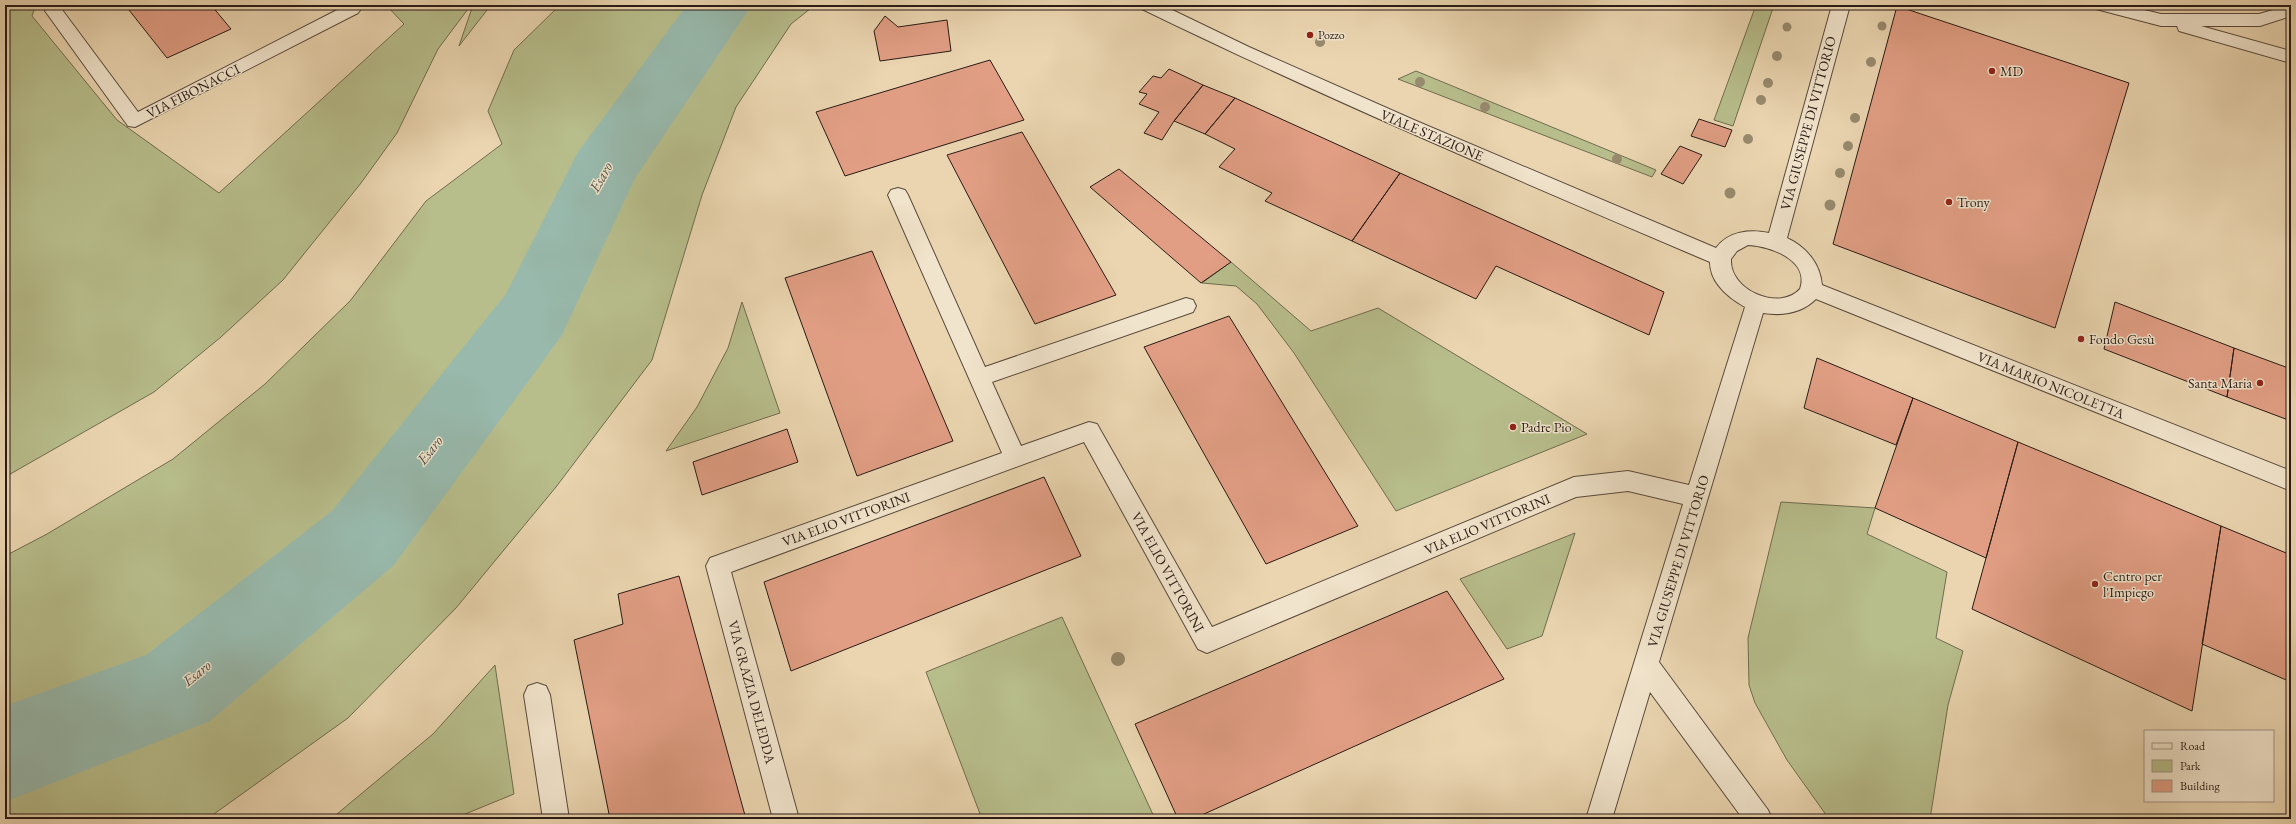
<svg xmlns="http://www.w3.org/2000/svg" width="2296" height="824" font-family="'EB Garamond',serif">
<style>
.green{fill:#b7bd8b;stroke:#706c50}
.lines{fill:none;stroke-linecap:round;stroke-linejoin:round}
.river{fill:#98b9ac;fill-rule:evenodd}
.building{fill:#e19e84;stroke:#291b15}
.minor-casing{stroke:#594a3c;stroke-width:2}
.minor{fill:#f1e4cc;fill-rule:evenodd}
.tree{fill:#988a6e}
.poi-dot{fill:#8f2418;stroke:#f1e4cc;stroke-width:1.5}
.labels{text-anchor:middle;stroke-width:3;stroke-linejoin:round;paint-order:stroke}
.far-poi-label{font-size:12px;fill:#291b15;stroke:#f1e4cc;text-anchor:start}
.poi-label{font-size:14px;fill:#291b15;stroke:#f1e4cc;text-anchor:start}
.street-label{font-size:14px;fill:#291b15;stroke:#f1e4cc}
.water-label{font-size:15px;font-style:italic;fill:#4a4a42;stroke:#f1e4cc}
</style>
<rect width="100%" height="100%" fill="#ead5b0"/>
<filter id="stains"><feTurbulence type="fractalNoise" baseFrequency=".005" numOctaves="4"/><feColorMatrix values="0 0 0 0 .2 0 0 0 0 .09 0 0 0 0 .02 0 0 0 .5 -.17"/></filter>
<radialGradient id="worn" r=".72"><stop offset=".6" stop-color="#630" stop-opacity="0"/><stop offset="1" stop-color="#630" stop-opacity=".3"/></radialGradient>
<path class="green" d="M 5,5 L 36,5 L 32,16 L 117,120 L 219,193 L 404,24 L 386,5 L 471,5 L 438,49 L 397,133 L 361,183 L 283,280 L 221,337 L 154,392 L 5,477 Z
M 473,5 L 491,5 L 459,46 Z
M 560,5 L 815,5 L 791,24 L 736,107 L 702,195 L 652,360 L 556,487 L 456,608 L 348,718 L 207,819 L 5,819 L 5,556 L 47,534 L 173,459 L 265,384 L 350,301 L 426,201 L 502,144 L 488,111 L 514,50 Z
M 1756,5 L 1774,5 L 1733,126 L 1714,120 Z
M 1416,71 L 1656,170 L 1652,177 L 1398,79 Z
M 1231,262 L 1311,331 L 1378,308 L 1587,434 L 1396,511 L 1294,353 L 1257,304 L 1236,286 L 1202,283 Z
M 742,302 L 780,413 L 666,451 L 697,407 L 728,348 Z
M 1781,502 L 1875,508 L 1867,534 L 1947,572 L 1936,638 L 1963,651 L 1948,705 L 1930,819 L 1829,819 L 1787,760 L 1755,703 L 1749,685 L 1748,638 Z
M 1575,533 L 1542,636 L 1507,649 L 1460,579 Z
M 1062,617 L 1155,819 L 982,819 L 926,672 Z
M 495,665 L 514,794 L 453,819 L 331,819 L 433,734 Z"/>
<g class="lines">
<path class="river" d="M 687,5 L 752,5 L 635,178 L 562,335 L 394,565 L 210,721 L 5,802 L 5,706 L 146,655 L 332,511 L 506,294 L 578,152 Z"/>
</g>
<path class="building" d="M 125,5 L 211,5 L 231,29 L 167,58 Z
M 1897,6 L 2129,83 L 2055,328 L 1833,244 Z
M 885,16 L 898,27 L 947,20 L 951,51 L 880,61 L 874,31 Z
M 990,60 L 1024,120 L 845,176 L 816,112 Z
M 1169,69 L 1203,85 L 1174,121 L 1162,140 L 1144,133 L 1159,112 L 1139,104 L 1147,94 L 1139,92 L 1153,76 L 1161,78 Z
M 1203,85 L 1235,98 L 1205,134 L 1174,121 Z
M 1235,98 L 1400,173 L 1352,241 L 1265,201 L 1272,193 L 1219,167 L 1235,149 L 1205,134 Z
M 1699,119 L 1732,130 L 1725,147 L 1691,136 Z
M 1022,132 L 1116,295 L 1035,324 L 947,155 Z
M 1680,146 L 1702,155 L 1683,184 L 1661,174 Z
M 1119,169 L 1220,253 L 1231,262 L 1201,283 L 1090,187 Z
M 1400,173 L 1664,292 L 1649,335 L 1496,266 L 1476,299 L 1352,241 Z
M 872,251 L 953,441 L 857,476 L 785,278 Z
M 2115,302 L 2234,348 L 2227,397 L 2104,349 Z
M 1229,316 L 1358,526 L 1266,564 L 1144,347 Z
M 2234,348 L 2291,369 L 2291,421 L 2227,397 Z
M 1817,358 L 1913,398 L 1896,445 L 1804,408 Z
M 1913,398 L 2018,442 L 1986,558 L 1875,508 Z
M 787,429 L 798,462 L 702,495 L 693,462 Z
M 2018,442 L 2221,526 L 2192,711 L 1972,609 Z
M 1044,477 L 1081,556 L 791,671 L 764,582 Z
M 2221,526 L 2291,555 L 2291,682 L 2202,644 Z
M 679,576 L 746,819 L 610,819 L 574,640 L 623,624 L 618,594 Z
M 1447,591 L 1504,679 L 1193,819 L 1178,819 L 1135,724 Z"/>
<g class="lines">
<g class="minor-casing">
<path id="minor" d="M 47,5 L 65,5 L 63,11 L 138,112 L 341,8 L 339,5 L 358,5 L 361,9 L 358,13 L 135,127 L 128,126 L 48,15 L 45,11 Z
M 1139,5 L 1162,5 L 1249,47 L 1414,120 L 1716,248 C 1728,231 1750,229 1769,233 L 1832,5 L 1850,5 L 1787,238 C 1806,247 1820,263 1822,285 L 2291,471 L 2291,491 L 1816,299 C 1802,313 1782,316 1763,313 L 1659,662 L 1768,810 L 1772,819 L 1743,819 L 1650,692 L 1612,819 L 1586,819 L 1683,504 L 1628,491 L 1576,497 L 1207,653 L 1198,649 L 1084,442 L 731,572 L 799,819 L 773,819 L 706,566 L 710,558 L 1002,453 L 888,195 L 891,190 L 898,188 L 905,190 L 908,195 L 985,367 L 1186,298 L 1193,300 L 1196,306 L 1193,312 L 992,382 L 1021,446 L 1089,422 L 1097,424 L 1212,627 L 1574,477 L 1628,471 L 1689,485 L 1745,307 C 1729,298 1710,283 1710,262 C 1520,181 1329,100 1142,9 ZM 1748,245 C 1770,246 1810,260 1800,289 C 1779,312 1729,290 1731,259 L 1737,251 Z
M 2093,5 L 2124,5 L 2161,14 L 2259,14 L 2291,5 L 2291,16 L 2260,26 L 2201,26 L 2291,51 L 2291,63 L 2179,31 L 2177,26 L 2161,26 L 2096,9 Z
M 537,683 L 546,686 L 550,695 L 569,819 L 543,819 L 524,695 L 528,686 Z"/>
</g>
<use href="#minor" class="minor"/>
</g>
<g class="tree">
<circle cx="1882" cy="26" r="4.5"/>
<circle cx="1787" cy="27" r="4.5"/>
<circle cx="1320" cy="42" r="5"/>
<circle cx="1777" cy="56" r="5"/>
<circle cx="1871" cy="62" r="5"/>
<circle cx="1420" cy="82" r="5"/>
<circle cx="1768" cy="83" r="5"/>
<circle cx="1761" cy="100" r="5"/>
<circle cx="1485" cy="107" r="5"/>
<circle cx="1855" cy="118" r="5"/>
<circle cx="1748" cy="139" r="5"/>
<circle cx="1848" cy="146" r="5"/>
<circle cx="1617" cy="159" r="5"/>
<circle cx="1840" cy="173" r="5"/>
<circle cx="1730" cy="193" r="5.5"/>
<circle cx="1830" cy="205" r="5.5"/>
<circle cx="1118" cy="659" r="7"/>
</g>
<g class="poi-dot">
<circle cx="1310" cy="35" r="4"/>
<circle cx="1992" cy="71" r="4"/>
<circle cx="1949" cy="202" r="4"/>
<circle cx="2081" cy="339" r="4"/>
<circle cx="2260" cy="383" r="4"/>
<circle cx="1513" cy="427" r="4"/>
<circle cx="2095" cy="584" r="4"/>
</g>
<g class="labels">
<g class="far-poi-label">
<text x="1318" y="39">Pozzo</text>
</g>
<g class="poi-label">
<text x="2000" y="76">MD</text>
<text x="1957" y="207">Trony</text>
<text x="2089" y="344">Fondo Gesù</text>
<text x="2252" y="388" text-anchor="end">Santa Maria</text>
<text x="1521" y="432">Padre Pio</text>
<text x="2103" y="581">Centro per<tspan x="2103" dy="16">l'Impiego</tspan></text>
</g>
<g class="street-label">
<text transform="translate(193 91) rotate(-27)" y="5">VIA FIBONACCI</text>
<text transform="translate(1808 123) rotate(-75)" y="5">VIA GIUSEPPE DI VITTORIO</text>
<text transform="translate(1432 135) rotate(23)" y="5">VIALE STAZIONE</text>
<text transform="translate(2051 385) rotate(22)" y="5">VIA MARIO NICOLETTA</text>
<text transform="translate(846 519) rotate(-20)" y="5">VIA ELIO VITTORINI</text>
<text transform="translate(1487 524) rotate(-23)" y="5">VIA ELIO VITTORINI</text>
<text transform="translate(1678 561) rotate(-73)" y="5">VIA GIUSEPPE DI VITTORIO</text>
<text transform="translate(1168 572) rotate(61)" y="5">VIA ELIO VITTORINI</text>
<text transform="translate(752 692) rotate(75)" y="5">VIA GRAZIA DELEDDA</text>
</g>
<g class="water-label">
<text transform="translate(601 177) rotate(-61)" y="5">Esaro</text>
<text transform="translate(430 450) rotate(-52)" y="5">Esaro</text>
<text transform="translate(197 673) rotate(-39)" y="5">Esaro</text>
</g>
</g>
<rect width="2296" height="824" fill="none" stroke="#ead5b0" stroke-width="20"/>
<rect x="6" y="6" width="2284" height="812" fill="none" stroke="#291b15" stroke-width="2"/>
<rect x="10" y="10" width="2276" height="804" fill="none" stroke="#291b15"/>
<rect x="2144" y="730" width="130" height="72" fill="#f1e4cc" stroke="#a19483"/>
<rect x="2152" y="743" width="20" height="6" fill="#f1e4cc" stroke="#a19483"/>
<text x="2180" y="750" font-size="12" fill="#291b15">Road</text>
<rect x="2152" y="760" width="20" height="12" fill="#b7bd8b" stroke="#a19483"/>
<text x="2180" y="770" font-size="12" fill="#291b15">Park</text>
<rect x="2152" y="780" width="20" height="12" fill="#e19e84" stroke="#a19483"/>
<text x="2180" y="790" font-size="12" fill="#291b15">Building</text>
<rect width="100%" height="100%" filter="url(#stains)"/>
<rect width="100%" height="100%" fill="url(#worn)"/>
</svg>
